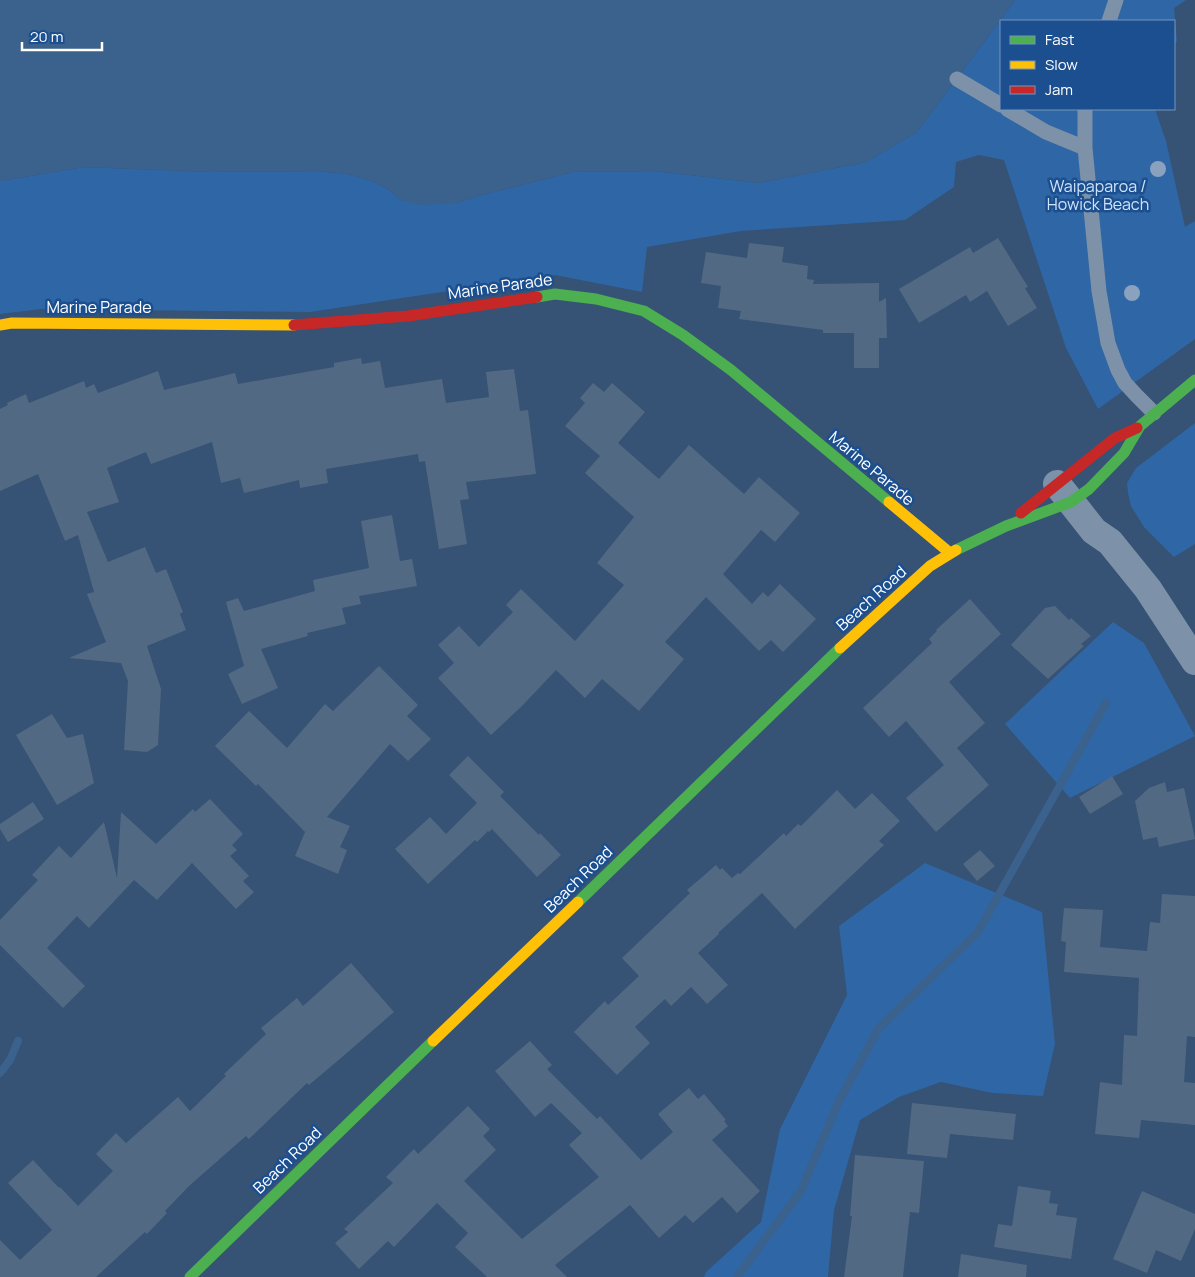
<svg xmlns="http://www.w3.org/2000/svg" width="1195" height="1277" font-family="Manrope,sans-serif">
<style>
.green{fill:#2f66a5}
.water{fill:#3b618d}
.lines{fill:none;stroke-linecap:round;stroke-linejoin:round}
.stream{stroke:#3b618d;stroke-width:8}
.building{fill:#526984}
.lane{stroke:#7d92a8;stroke-width:15}
.street{stroke:#7d92a8;stroke-width:28}
.fast{stroke:#4caf50;stroke-width:11}
.slow{stroke:#ffc107;stroke-width:11}
.jam{stroke:#c62828;stroke-width:11}
.tree{fill:#8aa2be}
.labels{text-anchor:middle;stroke-width:5;stroke-linejoin:round;paint-order:stroke}
.park-label{font-size:16px;fill:#cfe3fa;stroke:#1b4f8f}
.street-label{font-size:16px;fill:#fff;stroke:#1b4f8f}
</style>
<rect width="100%" height="100%" fill="#365274"/>
<path class="green" d="M 1015,0 L 1186,0 L 1174,8 L 1177,41 L 1174,44 L 1174,21 L 1001,21 L 1001,109 L 1155,109 L 1166,141 L 1185,227 L 1195,221 L 1195,339 L 1098,409 L 1066,348 L 1004,160 L 979,155 L 956,162 L 954,187 L 905,220 L 741,231 L 647,247 L 642,292 L 555,275 L 310,312 L 41,309 L 0,314 L 0,181 L 84,167 L 213,172 L 317,171 L 347,174 L 372,181 L 388,189 L 401,200 L 456,203 L 478,196 L 573,172 L 655,171 L 759,183 L 866,162 L 917,132 Z
M 1195,423 L 1195,544 L 1174,557 L 1144,527 L 1131,506 L 1128,493 L 1127,483 L 1136,468 Z
M 1113,622 L 1144,643 L 1195,736 L 1070,798 L 1005,724 Z
M 925,863 L 1042,912 L 1055,1044 L 1043,1096 L 992,1093 L 941,1082 L 899,1097 L 860,1120 L 834,1210 L 828,1277 L 704,1277 L 706,1272 L 761,1222 L 780,1129 L 847,995 L 839,926 Z"/>
<path class="water" d="M 0,0 L 1015,0 L 917,132 L 866,162 L 759,183 L 655,171 L 573,172 L 478,196 L 456,203 L 420,205 L 401,200 L 388,189 L 372,181 L 347,174 L 317,171 L 213,172 L 84,167 L 0,181 Z"/>
<g class="lines">
<path class="stream" d="M 0,1073 L 10,1060 L 18,1041
M 737,1277 L 801,1191 L 839,1101 L 879,1028 L 978,932 L 1106,703"/>
</g>
<path class="building" d="M 998,238 L 1028,287 L 1025,288 L 1037,308 L 1008,326 L 987,291 L 970,302 L 966,295 L 919,323 L 899,289 L 970,247 L 973,253 Z
M 749,243 L 784,247 L 782,262 L 808,266 L 807,279 L 814,280 L 813,284 L 879,283 L 879,302 L 886,298 L 887,338 L 879,338 L 879,368 L 854,368 L 854,333 L 823,333 L 823,330 L 739,319 L 741,311 L 718,308 L 721,286 L 701,283 L 706,252 L 747,258 Z
M 361,358 L 362,364 L 380,361 L 385,388 L 442,379 L 446,403 L 489,397 L 486,372 L 514,369 L 520,411 L 528,410 L 536,474 L 466,482 L 469,499 L 460,500 L 467,544 L 439,549 L 425,461 L 419,462 L 418,454 L 326,469 L 328,483 L 300,488 L 299,480 L 244,493 L 240,478 L 221,483 L 212,442 L 151,464 L 146,452 L 107,468 L 119,502 L 87,512 L 108,562 L 145,547 L 156,573 L 166,569 L 183,612 L 180,614 L 186,630 L 147,646 L 161,689 L 158,745 L 147,752 L 124,750 L 128,681 L 121,663 L 69,658 L 106,642 L 87,594 L 94,592 L 78,535 L 65,541 L 38,474 L 0,491 L 0,409 L 8,405 L 7,403 L 26,394 L 29,403 L 84,381 L 86,388 L 94,384 L 98,393 L 158,371 L 164,390 L 235,373 L 238,384 L 334,367 L 334,363 Z
M 593,383 L 604,392 L 612,383 L 645,412 L 618,443 L 659,479 L 689,445 L 744,494 L 759,477 L 800,513 L 775,542 L 761,530 L 723,574 L 752,604 L 763,592 L 768,597 L 780,584 L 816,619 L 783,652 L 771,640 L 759,651 L 706,597 L 665,642 L 684,659 L 639,711 L 602,679 L 585,698 L 556,670 L 522,706 L 491,735 L 438,678 L 454,663 L 438,645 L 459,626 L 479,647 L 513,612 L 506,605 L 521,589 L 575,641 L 624,585 L 597,563 L 634,517 L 585,473 L 600,456 L 565,426 L 585,403 L 580,398 Z
M 392,515 L 400,561 L 412,559 L 417,586 L 359,596 L 361,604 L 342,608 L 346,624 L 307,633 L 308,636 L 261,649 L 278,688 L 242,704 L 228,674 L 244,666 L 226,602 L 238,598 L 244,611 L 315,591 L 313,580 L 369,568 L 361,521 Z
M 970,599 L 1001,634 L 949,682 L 985,723 L 957,748 L 989,785 L 936,832 L 906,798 L 944,765 L 906,721 L 889,737 L 863,708 L 932,643 L 929,639 L 937,631 L 936,630 Z
M 1055,606 L 1069,620 L 1071,618 L 1091,636 L 1081,644 L 1084,646 L 1048,679 L 1011,645 L 1045,608 Z
M 379,666 L 418,705 L 407,716 L 431,739 L 408,761 L 390,744 L 327,817 L 350,826 L 340,847 L 347,850 L 338,874 L 295,856 L 305,832 L 258,784 L 256,786 L 215,746 L 249,711 L 287,748 L 325,704 L 333,711 Z
M 52,714 L 67,738 L 83,734 L 94,783 L 57,805 L 16,735 Z
M 468,756 L 504,792 L 500,796 L 539,835 L 540,833 L 561,855 L 537,877 L 492,829 L 489,832 L 488,831 L 477,842 L 475,840 L 428,884 L 395,849 L 430,817 L 446,834 L 477,803 L 449,775 Z
M 1112,776 L 1123,794 L 1090,814 L 1079,797 Z
M 1165,782 L 1167,792 L 1184,788 L 1195,839 L 1159,847 L 1157,837 L 1143,840 L 1135,801 L 1149,788 Z
M 837,790 L 855,809 L 872,793 L 900,821 L 879,841 L 884,845 L 795,929 L 762,893 L 718,933 L 719,934 L 698,953 L 728,985 L 707,1004 L 691,987 L 671,1006 L 665,999 L 635,1027 L 650,1043 L 617,1075 L 574,1032 L 605,1001 L 608,1005 L 639,976 L 622,958 L 690,893 L 687,890 L 716,865 L 720,870 L 722,868 L 732,878 L 738,873 L 740,874 L 784,833 L 786,836 L 798,824 L 801,826 Z
M 210,799 L 243,834 L 232,845 L 237,850 L 230,856 L 249,876 L 243,881 L 254,892 L 236,909 L 192,863 L 157,900 L 134,880 L 89,928 L 77,916 L 47,948 L 85,986 L 63,1008 L 0,945 L 0,920 L 38,880 L 32,875 L 59,846 L 71,858 L 104,822 L 117,878 L 121,812 L 156,844 L 193,809 L 195,812 Z
M 33,802 L 44,819 L 8,842 L 0,829 L 0,824 Z
M 980,850 L 995,866 L 977,881 L 963,864 Z
M 1162,894 L 1195,896 L 1195,1037 L 1187,1036 L 1184,1082 L 1195,1083 L 1195,1125 L 1141,1120 L 1139,1138 L 1095,1134 L 1100,1082 L 1122,1085 L 1124,1035 L 1137,1036 L 1139,978 L 1064,972 L 1066,942 L 1061,941 L 1064,908 L 1103,910 L 1100,947 L 1147,951 L 1150,922 L 1160,923 Z
M 351,963 L 394,1012 L 341,1058 L 309,1085 L 307,1083 L 249,1139 L 246,1136 L 189,1186 L 165,1211 L 167,1213 L 147,1234 L 145,1232 L 96,1277 L 0,1277 L 0,1240 L 20,1260 L 52,1230 L 8,1183 L 33,1160 L 59,1188 L 60,1187 L 78,1206 L 113,1171 L 96,1154 L 116,1133 L 126,1143 L 178,1097 L 190,1111 L 226,1076 L 224,1074 L 266,1034 L 261,1028 L 297,998 L 303,1006 Z
M 530,1041 L 552,1065 L 547,1069 L 597,1119 L 600,1116 L 641,1160 L 673,1132 L 658,1114 L 689,1088 L 698,1099 L 704,1094 L 726,1120 L 724,1121 L 728,1126 L 712,1140 L 760,1191 L 737,1213 L 722,1197 L 693,1223 L 685,1215 L 659,1238 L 630,1205 L 555,1265 L 567,1277 L 487,1277 L 455,1247 L 468,1233 L 437,1203 L 394,1247 L 388,1241 L 359,1269 L 335,1243 L 348,1232 L 344,1229 L 393,1183 L 386,1177 L 414,1149 L 418,1154 L 468,1106 L 490,1129 L 483,1136 L 496,1150 L 464,1181 L 522,1239 L 599,1177 L 569,1145 L 582,1133 L 551,1103 L 535,1117 L 495,1071 Z
M 912,1103 L 1016,1114 L 1013,1140 L 950,1134 L 947,1158 L 907,1154 Z
M 855,1155 L 924,1161 L 919,1213 L 910,1212 L 903,1277 L 844,1277 L 852,1216 L 850,1216 Z
M 1018,1186 L 1051,1191 L 1049,1203 L 1058,1204 L 1056,1215 L 1077,1218 L 1071,1259 L 994,1247 L 998,1224 L 1012,1226 Z
M 1142,1191 L 1195,1214 L 1195,1229 L 1181,1261 L 1156,1250 L 1147,1273 L 1113,1259 Z
M 961,1254 L 1027,1265 L 1026,1277 L 958,1277 Z"/>
<g class="lines">
<path class="lane" d="M 1109,21 L 1116,0
M 957,79 L 1001,105
M 1007,109 L 1046,132 L 1085,148
M 1085,109 L 1085,148 L 1099,291 L 1108,343 L 1118,370 L 1125,383 L 1137,396 L 1154,413"/>
<path class="street" d="M 1057,484 L 1079,512 L 1094,531 L 1110,542 L 1148,589 L 1195,661"/>
<path class="fast" d="M 537,297 L 555,294 L 596,299 L 644,311 L 683,335 L 731,370 L 889,502
M 956,550 L 1006,526 L 1071,502 L 1089,489 L 1124,453 L 1140,426 L 1195,380
M 578,902 L 840,648
M 190,1277 L 433,1041"/>
<path class="slow" d="M 0,325 L 12,323 L 294,325
M 889,502 L 950,553
M 840,648 L 930,566 L 956,550
M 433,1041 L 578,902"/>
<path class="jam" d="M 294,325 L 408,316 L 537,297
M 1021,513 L 1115,438 L 1137,428"/>
</g>
<g class="tree">
<circle cx="1158" cy="169" r="8"/>
<circle cx="1132" cy="293" r="8"/>
</g>
<g class="labels">
<g class="park-label">
<text x="1098" y="192">Waipaparoa /<tspan x="1098" dy="18">Howick Beach</tspan></text>
</g>
<g class="street-label">
<text transform="translate(500 286) rotate(-8)" y="6">Marine Parade</text>
<text x="99" y="313">Marine Parade</text>
<text transform="translate(872 468) rotate(40)" y="6">Marine Parade</text>
<text transform="translate(871 598) rotate(-42)" y="6">Beach Road</text>
<text transform="translate(578 879) rotate(-44)" y="6">Beach Road</text>
<text transform="translate(287 1160) rotate(-44)" y="6">Beach Road</text>
</g>
</g>
<rect x="1000" y="20" width="175" height="90" fill="#1b4f8f" stroke="#7695bc"/>
<rect x="1010" y="36" width="25" height="8" fill="#4caf50" stroke="#7695bc"/>
<text x="1045" y="45" font-size="15" fill="#ffffff">Fast</text>
<rect x="1010" y="61" width="25" height="8" fill="#ffc107" stroke="#7695bc"/>
<text x="1045" y="70" font-size="15" fill="#ffffff">Slow</text>
<rect x="1010" y="86" width="25" height="8" fill="#c62828" stroke="#7695bc"/>
<text x="1045" y="95" font-size="15" fill="#ffffff">Jam</text>
<path d="M22 42v8h80v-8" fill="none" stroke="#ffffff" stroke-width="2.5"/>
<text x="30" y="42" font-size="15" fill="#ffffff" stroke="#1b4f8f" stroke-width="4" paint-order="stroke">20 m</text>
</svg>
